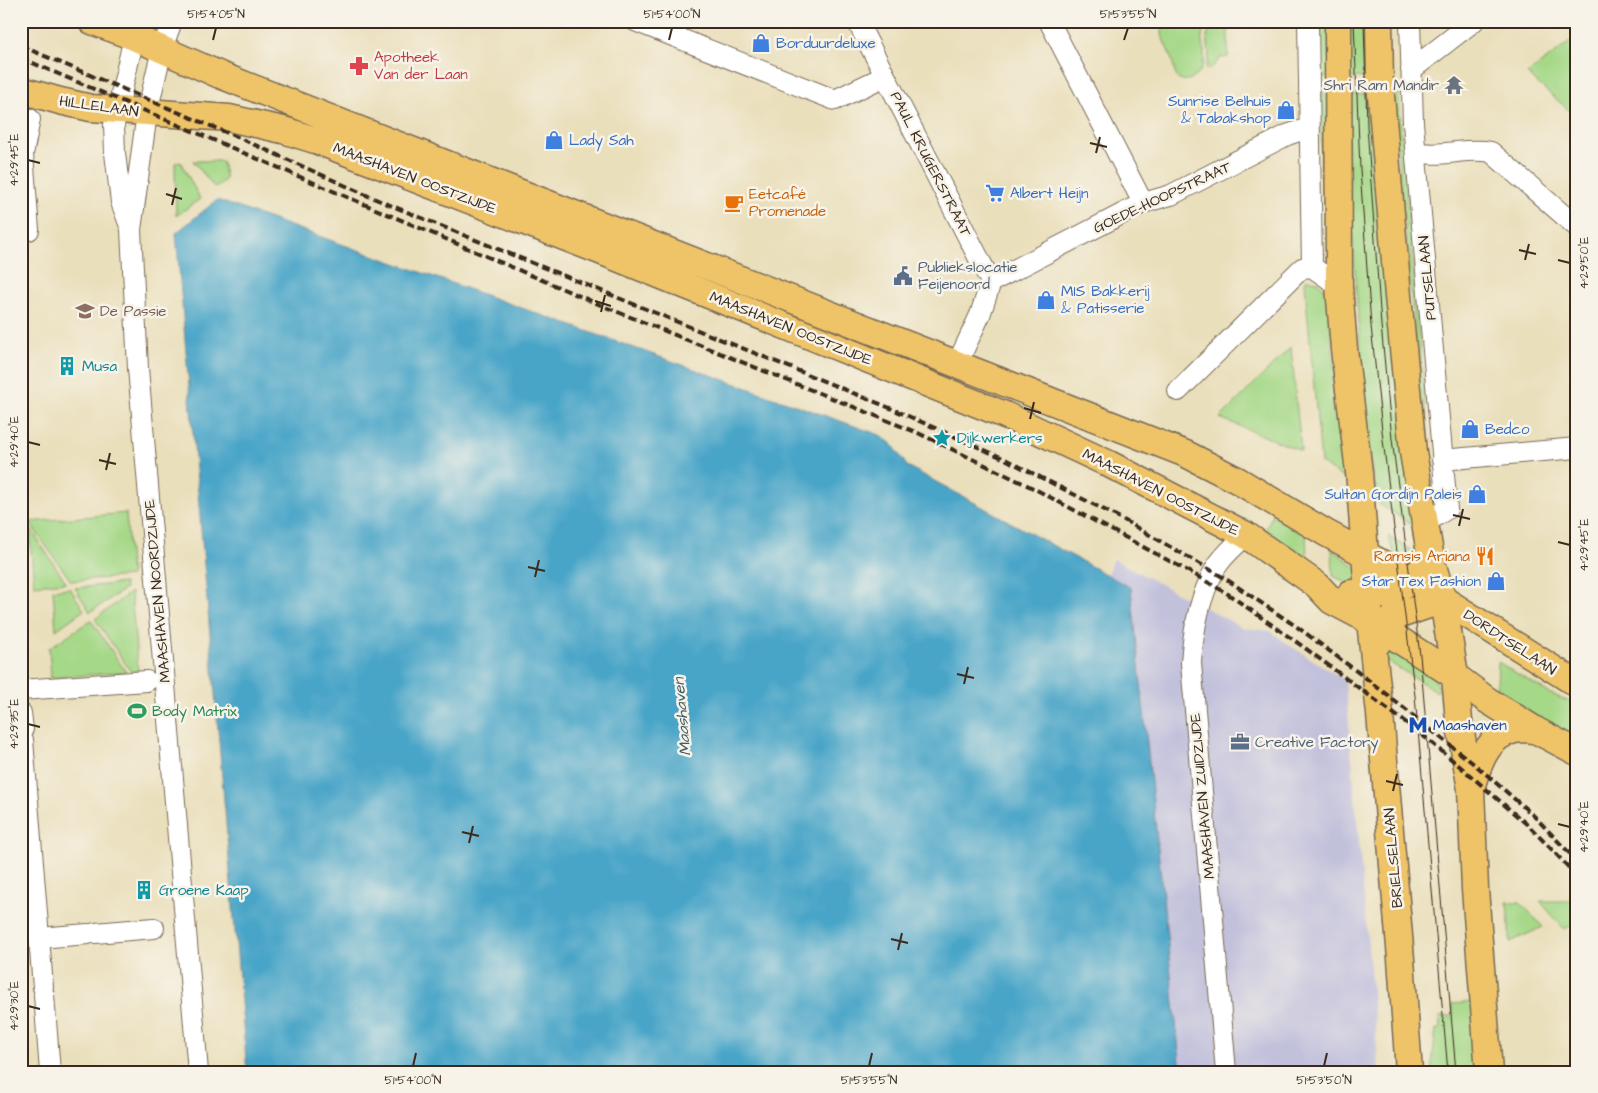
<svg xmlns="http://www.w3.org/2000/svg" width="1598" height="1093" font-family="'Architects Daughter',sans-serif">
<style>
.industrial{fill:#c2c1dc}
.green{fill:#a5d887;stroke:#708152}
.water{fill:#4aa5c8;stroke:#426873}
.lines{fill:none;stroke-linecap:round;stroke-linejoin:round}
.minor-casing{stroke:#786955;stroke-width:22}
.major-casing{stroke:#786955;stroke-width:29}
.minor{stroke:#fff;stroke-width:20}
.major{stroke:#efc469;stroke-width:26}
.tram{stroke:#3b2a1e;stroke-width:1}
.rail{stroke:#3b2a1e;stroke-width:4;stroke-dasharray:8 4;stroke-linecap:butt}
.ticks{fill:none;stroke:#3b2a1e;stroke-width:2}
.labels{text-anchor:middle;stroke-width:5;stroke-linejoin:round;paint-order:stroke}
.shop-label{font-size:15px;fill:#366cbe;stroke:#f7f3e8;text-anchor:start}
.health-label{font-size:15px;fill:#be3a42;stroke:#f7f3e8;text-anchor:start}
.worship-label{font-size:15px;fill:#5b616d;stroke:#f7f3e8;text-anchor:end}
.street-label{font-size:15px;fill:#3b2a1e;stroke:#f7f3e8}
.food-label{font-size:15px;fill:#c56008;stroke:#f7f3e8;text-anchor:start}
.service-label{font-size:15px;fill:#4e5e75;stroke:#f7f3e8;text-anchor:start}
.education-label{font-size:15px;fill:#785e54;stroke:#f7f3e8;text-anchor:start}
.culture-label{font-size:15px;fill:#0d838f;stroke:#f7f3e8;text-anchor:start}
.leisure-label{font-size:15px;fill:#27864d;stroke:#f7f3e8;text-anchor:start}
.transit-label{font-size:15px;fill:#164399;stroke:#f7f3e8;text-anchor:start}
.water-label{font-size:16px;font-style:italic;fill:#415b62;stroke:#f7f3e8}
.neatline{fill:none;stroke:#3b2a1e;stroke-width:2}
.ticks-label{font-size:12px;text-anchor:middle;fill:#3b2a1e}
</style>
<rect width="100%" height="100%" fill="#f7f3e8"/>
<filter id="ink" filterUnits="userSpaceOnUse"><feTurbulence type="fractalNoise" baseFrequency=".02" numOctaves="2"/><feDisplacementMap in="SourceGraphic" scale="10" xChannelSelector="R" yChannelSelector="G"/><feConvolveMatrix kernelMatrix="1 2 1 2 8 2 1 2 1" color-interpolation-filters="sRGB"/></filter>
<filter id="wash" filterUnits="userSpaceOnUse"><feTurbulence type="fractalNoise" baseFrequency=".0096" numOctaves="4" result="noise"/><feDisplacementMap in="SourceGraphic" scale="20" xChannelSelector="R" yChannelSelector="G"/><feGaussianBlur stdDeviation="1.12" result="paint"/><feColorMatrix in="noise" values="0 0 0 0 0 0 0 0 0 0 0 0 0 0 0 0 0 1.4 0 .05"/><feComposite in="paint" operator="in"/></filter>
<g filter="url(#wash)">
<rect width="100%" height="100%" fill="#eadfbb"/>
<path class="industrial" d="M 1113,559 L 1243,628 L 1271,631 L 1286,643 L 1345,680 L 1379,1072 L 1142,1072 L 1100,593 Z"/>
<path class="green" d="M 1167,21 L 1180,25 L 1188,21 L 1208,21 C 1206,26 1203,32 1202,36 C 1201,41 1203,47 1204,52 C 1205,68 1197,83 1179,80 C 1173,73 1175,66 1171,58 C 1167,45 1159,38 1163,24 Z
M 1213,21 L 1228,21 L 1228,57 L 1220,58 L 1211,69 L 1206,69 L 1209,54 L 1207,36 Z
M 1320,21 L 1328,21 L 1331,77 L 1320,77 Z
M 1344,21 L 1373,21 L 1374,77 L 1345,78 Z
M 1577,37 L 1577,117 L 1527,74 Z
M 1398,89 L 1433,498 L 1430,500 L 1392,90 Z
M 1374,94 L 1417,528 L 1378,503 C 1367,455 1365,405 1361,356 C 1354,269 1349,182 1345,95 Z
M 1320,95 L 1328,95 L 1327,151 L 1322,193 Z
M 193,161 L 222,161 L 226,179 L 215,188 Z
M 181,162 L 200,199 L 176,216 L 175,163 Z
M 1307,279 L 1317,281 L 1327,293 L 1346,480 L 1321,463 L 1307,309 L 1305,281 Z
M 1291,347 L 1301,451 L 1220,418 Z
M 1274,512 L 1306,531 L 1307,558 L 1265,530 Z
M 126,513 L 131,576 L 71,581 L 29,522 Z
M 29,527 L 66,582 L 34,585 Z
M 1388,536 L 1417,554 L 1416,562 L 1408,573 L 1397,561 Z
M 1332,549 L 1358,569 L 1359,589 L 1333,576 Z
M 124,583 L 125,589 L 90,612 L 75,588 Z
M 70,588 L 84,610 L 56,630 L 53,590 Z
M 131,592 L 138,671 L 131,672 L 95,619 Z
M 91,620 L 126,672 L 51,678 L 49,648 Z
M 1392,646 L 1433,673 L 1439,690 L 1437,692 L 1384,659 L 1387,649 Z
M 1498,662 L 1549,693 L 1577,705 L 1577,741 L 1553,729 L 1497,688 Z
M 1540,901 L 1572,901 L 1577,903 L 1577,923 L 1564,929 Z
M 1507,902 L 1520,902 L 1543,927 L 1510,942 Z
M 1474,1002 L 1480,1072 L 1431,1072 L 1436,1029 L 1440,1029 L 1439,1017 L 1453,1016 L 1452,1004 Z"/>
<path class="water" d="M 217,200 L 880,435 L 893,445 L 907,466 L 1131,588 L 1181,1072 L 247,1072 L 176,233 Z"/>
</g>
<g filter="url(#ink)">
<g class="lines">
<g class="minor-casing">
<path id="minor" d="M 172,21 L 162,49 L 147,113 L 131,230 L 138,368 L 198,1072
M 635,21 L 835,100 L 885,76
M 857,21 L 991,282 L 980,315 L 957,364
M 1049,21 L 1143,203
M 1308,21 L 1312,267
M 1410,21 L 1413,123 L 1447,509 L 1425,523
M 1411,70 L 1474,21
M 1416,152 C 1441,158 1466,147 1491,152 L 1577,227
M 130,226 L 121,202 L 115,153 L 114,125 L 134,37 L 141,21
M 21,230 L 29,230 L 23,154 L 30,119
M 991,282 L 1143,203 L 1171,195 L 1287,135 L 1299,131 L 1309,131
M 1178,391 L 1302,268 L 1312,267 L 1339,286
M 1442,460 L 1577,448
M 21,690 L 147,681
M 21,713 L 23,729
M 23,740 L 43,987
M 95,933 L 154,928
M 39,938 L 88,934
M 44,995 L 50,1072
M 1226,1072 L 1191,663 C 1193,631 1199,598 1215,569 C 1222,556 1235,546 1246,535"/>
</g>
<g class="major-casing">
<path id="major" d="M 92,21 L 134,37 L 220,75 L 1186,454 L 1237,480 L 1326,533 L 1411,579 L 1577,684
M 1338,21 L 1339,286 L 1344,349 L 1359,472 L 1370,621 L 1380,714 L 1401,959 L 1409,1072
M 1379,21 L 1380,84 L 1398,296 L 1413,452 L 1431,559 L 1443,600 L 1455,676 L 1459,721 L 1471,789 L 1475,889 L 1489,1072
M 21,90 L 60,101 L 91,108 L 229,118 L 283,130 L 315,140 L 600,251 L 1005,415 L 1107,463 L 1246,535 L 1317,585 L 1332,601 L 1370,621 L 1455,676 L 1487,700 L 1537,731 L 1577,752
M 1351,593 C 1384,601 1399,593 1422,569
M 1377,644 L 1383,630 L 1394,617 L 1443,600
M 1471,789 C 1480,755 1495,721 1537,731"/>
</g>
<use href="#minor" class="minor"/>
<use href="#major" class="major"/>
<path class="tram" d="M 1354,21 L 1360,169 L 1371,326 L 1383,440 L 1415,696 L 1448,1072
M 1364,21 L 1367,126 L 1381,325 L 1392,439 L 1420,655 L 1456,1072"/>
<path class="rail" d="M 21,46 L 244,140 L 373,198 L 451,230 L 890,408 L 1005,459 L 1122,519 L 1226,579 L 1300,629 L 1367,679 L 1479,768 L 1534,816 L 1577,861
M 21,58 L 603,306 L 918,433 L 1031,487 L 1190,572 L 1228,594 L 1305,648 L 1416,730 L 1456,763 L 1531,828 L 1577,876"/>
</g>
</g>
<path class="ticks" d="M 213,40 L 216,28M 669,40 L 672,28M 1124,40 L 1128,28M 1090,143 L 1107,147M 1096,153 L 1100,137M 28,160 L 40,163M 166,194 L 182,199M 172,205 L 176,188M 1519,250 L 1536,254M 1525,260 L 1529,244M 1558,260 L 1570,263M 595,301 L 611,306M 601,312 L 605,295M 1024,408 L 1041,413M 1030,419 L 1034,402M 28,442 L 40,445M 99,460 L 116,464M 106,470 L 110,453M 1453,515 L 1470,519M 1459,526 L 1463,509M 1558,542 L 1570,545M 528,567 L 545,571M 535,577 L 539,560M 957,674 L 974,678M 964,684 L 968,667M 28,724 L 40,727M 1386,781 L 1403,785M 1393,791 L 1397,774M 1558,824 L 1570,827M 462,832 L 479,836M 469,843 L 473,826M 891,939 L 908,943M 898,950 L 902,933M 28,1006 L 40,1009M 413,1066 L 416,1053M 869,1066 L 872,1053M 1324,1066 L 1327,1053"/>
<defs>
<g id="shop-bare" transform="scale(1.5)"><path d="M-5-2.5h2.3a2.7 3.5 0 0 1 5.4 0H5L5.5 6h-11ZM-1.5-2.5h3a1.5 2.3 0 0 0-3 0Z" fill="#3f7fe0" stroke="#f7f3e8" stroke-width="2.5" paint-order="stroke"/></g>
<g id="pharmacy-bare" transform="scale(1.5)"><path d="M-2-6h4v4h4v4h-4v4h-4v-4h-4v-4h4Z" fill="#e0444e" stroke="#f7f3e8" stroke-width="2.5" paint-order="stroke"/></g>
<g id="temple-bare" transform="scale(1.5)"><path d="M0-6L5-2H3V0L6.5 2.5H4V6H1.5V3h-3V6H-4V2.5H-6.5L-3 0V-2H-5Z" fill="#6b7280" stroke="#f7f3e8" stroke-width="2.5" paint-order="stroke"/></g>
<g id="supermarket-bare" transform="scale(1.5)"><path d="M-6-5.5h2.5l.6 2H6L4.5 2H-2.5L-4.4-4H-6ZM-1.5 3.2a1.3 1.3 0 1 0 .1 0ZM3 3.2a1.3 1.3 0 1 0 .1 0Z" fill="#3f7fe0" stroke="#f7f3e8" stroke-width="2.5" paint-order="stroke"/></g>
<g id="cafe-bare" transform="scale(1.5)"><path d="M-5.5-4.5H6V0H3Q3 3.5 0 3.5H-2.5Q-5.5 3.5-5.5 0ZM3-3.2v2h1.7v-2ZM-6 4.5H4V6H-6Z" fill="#e8710a" stroke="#f7f3e8" stroke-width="2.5" paint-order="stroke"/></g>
<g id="civic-bare" transform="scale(1.5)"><path d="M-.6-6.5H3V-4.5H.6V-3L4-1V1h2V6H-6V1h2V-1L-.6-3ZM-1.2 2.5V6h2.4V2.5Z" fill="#5c6f8a" stroke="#f7f3e8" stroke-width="2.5" paint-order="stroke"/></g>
<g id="school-bare" transform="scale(1.5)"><path d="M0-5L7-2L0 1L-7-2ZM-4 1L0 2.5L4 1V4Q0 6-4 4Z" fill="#8d6e63" stroke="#f7f3e8" stroke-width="2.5" paint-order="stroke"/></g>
<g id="building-bare" transform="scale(1.5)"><path d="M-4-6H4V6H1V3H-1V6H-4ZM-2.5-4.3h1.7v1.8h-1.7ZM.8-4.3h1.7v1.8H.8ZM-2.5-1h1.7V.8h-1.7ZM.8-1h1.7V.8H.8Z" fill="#0f9aa8" stroke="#f7f3e8" stroke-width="2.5" paint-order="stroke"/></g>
<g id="sight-bare" transform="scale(1.5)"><path d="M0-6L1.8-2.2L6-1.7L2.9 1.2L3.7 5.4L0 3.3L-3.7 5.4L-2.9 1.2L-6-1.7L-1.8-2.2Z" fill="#0f9aa8" stroke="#f7f3e8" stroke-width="2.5" paint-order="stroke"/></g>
<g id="restaurant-bare" transform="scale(1.5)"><path d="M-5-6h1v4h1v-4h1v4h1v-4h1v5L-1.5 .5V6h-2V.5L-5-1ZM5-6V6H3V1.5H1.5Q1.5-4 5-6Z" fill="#e8710a" stroke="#f7f3e8" stroke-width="2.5" paint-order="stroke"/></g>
<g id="stadium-bare" transform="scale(1.5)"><path d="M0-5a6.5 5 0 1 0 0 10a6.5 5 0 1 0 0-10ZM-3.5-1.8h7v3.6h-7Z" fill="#2e9e5b" stroke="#f7f3e8" stroke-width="2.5" paint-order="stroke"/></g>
<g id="metro-bare" transform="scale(1.5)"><path d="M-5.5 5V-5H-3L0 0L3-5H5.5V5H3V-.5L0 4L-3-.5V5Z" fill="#1a4fb4" stroke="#f7f3e8" stroke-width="2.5" paint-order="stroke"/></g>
<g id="office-bare" transform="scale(1.5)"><path d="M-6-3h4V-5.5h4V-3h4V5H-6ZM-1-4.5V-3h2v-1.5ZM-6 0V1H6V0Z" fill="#5c6f8a" stroke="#f7f3e8" stroke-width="2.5" paint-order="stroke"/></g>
</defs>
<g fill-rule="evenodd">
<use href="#shop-bare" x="761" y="43"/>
<use href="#pharmacy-bare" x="359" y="66"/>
<use href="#temple-bare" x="1454" y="85"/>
<use href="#shop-bare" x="1286" y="110"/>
<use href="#shop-bare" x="554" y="140"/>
<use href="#supermarket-bare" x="995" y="193"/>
<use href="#cafe-bare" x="734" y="203"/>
<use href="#civic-bare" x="903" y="276"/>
<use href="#shop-bare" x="1046" y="300"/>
<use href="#school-bare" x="85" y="311"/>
<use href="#building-bare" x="67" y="366"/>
<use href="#shop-bare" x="1470" y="429"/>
<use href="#sight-bare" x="942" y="438"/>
<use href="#shop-bare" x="1477" y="494"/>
<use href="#restaurant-bare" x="1485" y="556"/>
<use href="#shop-bare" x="1496" y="581"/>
<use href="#stadium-bare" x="137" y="711"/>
<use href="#metro-bare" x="1418" y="725"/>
<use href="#office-bare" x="1240" y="742"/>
<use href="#building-bare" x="144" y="890"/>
</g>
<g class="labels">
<g class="shop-label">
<text x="776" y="48">Borduurdeluxe</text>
<text x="1271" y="106" text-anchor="end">Sunrise Belhuis<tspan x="1271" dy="17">&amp; Tabakshop</tspan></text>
<text x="569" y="145">Lady Sah</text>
<text x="1010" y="198">Albert Heijn</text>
<text x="1061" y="296">MIS Bakkerij<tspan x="1061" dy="17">&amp; Patisserie</tspan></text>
<text x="1485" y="434">Bedco</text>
<text x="1462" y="499" text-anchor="end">Sultan Gordijn Paleis</text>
<text x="1481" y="586" text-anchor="end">Star Tex Fashion</text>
</g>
<g class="health-label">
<text x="374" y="62">Apotheek<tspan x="374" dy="17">Van der Laan</tspan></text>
</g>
<g class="worship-label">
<text x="1439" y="90">Shri Ram Mandir</text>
</g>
<g class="street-label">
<text transform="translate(99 106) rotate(8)" y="5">HILLELAAN</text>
<text transform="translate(931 164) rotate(63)" y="5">PAUL KRUGERSTRAAT</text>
<text transform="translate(415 178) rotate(21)" y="5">MAASHAVEN OOSTZIJDE</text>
<text transform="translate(1162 197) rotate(-25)" y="5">GOEDE-HOOPSTRAAT</text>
<text transform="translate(1427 278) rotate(-95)" y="5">PUTSELAAN</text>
<text transform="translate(791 328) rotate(22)" y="5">MAASHAVEN OOSTZIJDE</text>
<text transform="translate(1161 492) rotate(27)" y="5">MAASHAVEN OOSTZIJDE</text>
<text transform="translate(157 591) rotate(-95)" y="5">MAASHAVEN NOORDZIJDE</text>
<text transform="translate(1510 642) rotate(33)" y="5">DORDTSELAAN</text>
<text transform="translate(1202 796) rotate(-95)" y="5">MAASHAVEN ZUIDZIJDE</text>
<text transform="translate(1393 858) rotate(-95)" y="5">BRIELSELAAN</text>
</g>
<g class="food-label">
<text x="749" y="199">Eetcafé<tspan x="749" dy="17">Promenade</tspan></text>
<text x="1470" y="561" text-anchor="end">Ramsis Ariana</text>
</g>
<g class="service-label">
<text x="918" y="272">Publiekslocatie<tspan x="918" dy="17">Feijenoord</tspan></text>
<text x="1255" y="747">Creative Factory</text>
</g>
<g class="education-label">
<text x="100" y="316">De Passie</text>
</g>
<g class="culture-label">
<text x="82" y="371">Musa</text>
<text x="957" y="443">Dijkwerkers</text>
<text x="159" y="895">Groene Kaap</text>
</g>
<g class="leisure-label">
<text x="152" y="716">Body Matrix</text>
</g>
<g class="transit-label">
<text x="1433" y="730">Maashaven</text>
</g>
<g class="water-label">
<text transform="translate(681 717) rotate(-95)" y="6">Maashaven</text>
</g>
</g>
<rect width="1598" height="1093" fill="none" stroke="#f7f3e8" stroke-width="55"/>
<rect x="28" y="28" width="1542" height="1038" class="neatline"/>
<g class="ticks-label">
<text x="216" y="18">51°54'05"N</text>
<text x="672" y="18">51°54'00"N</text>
<text x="1128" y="18">51°53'55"N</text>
<text transform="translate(14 160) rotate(-90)" y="4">4°29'45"E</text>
<text transform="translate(1584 263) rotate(-90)" y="4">4°29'50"E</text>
<text transform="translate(14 442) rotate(-90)" y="4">4°29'40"E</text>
<text transform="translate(1584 545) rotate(-90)" y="4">4°29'45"E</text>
<text transform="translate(14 724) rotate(-90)" y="4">4°29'35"E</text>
<text transform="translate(1584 827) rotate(-90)" y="4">4°29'40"E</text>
<text transform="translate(14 1006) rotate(-90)" y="4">4°29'30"E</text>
<text x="413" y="1084">51°54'00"N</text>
<text x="869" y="1084">51°53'55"N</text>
<text x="1324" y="1084">51°53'50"N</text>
</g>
</svg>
